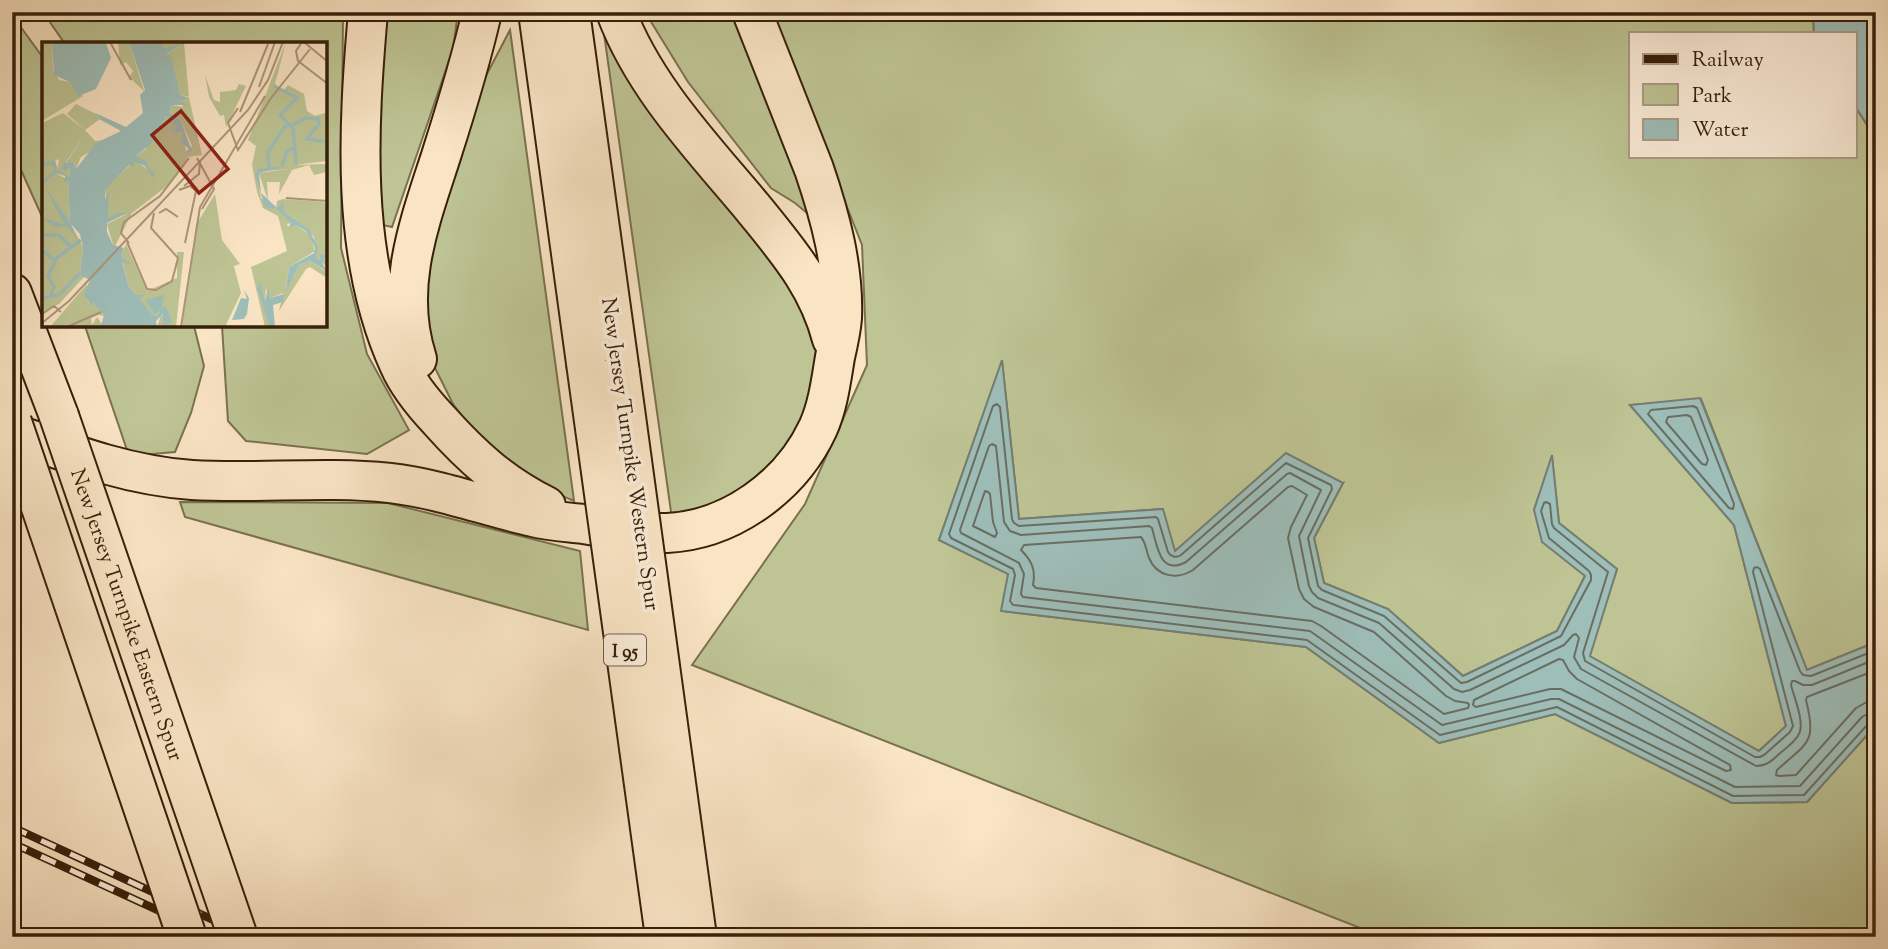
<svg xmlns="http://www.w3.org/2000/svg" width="1888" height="949" font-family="'Sorts Mill Goudy',serif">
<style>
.green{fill:#bec494;stroke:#7a724f;stroke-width:2}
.water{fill:#9ebeb9;stroke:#757e73;stroke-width:2}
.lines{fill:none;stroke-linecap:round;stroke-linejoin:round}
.shore{stroke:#6a6e62;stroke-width:2}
.highway-casing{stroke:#371f0a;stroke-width:42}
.highway{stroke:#f9e4c4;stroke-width:38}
.rail-casing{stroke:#371f0a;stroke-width:8}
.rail{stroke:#fbedd9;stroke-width:5;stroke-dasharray:16;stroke-linecap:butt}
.highway-bridge-casing{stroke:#371f0a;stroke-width:42;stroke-linecap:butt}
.highway-bridge{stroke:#f9e4c4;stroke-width:38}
.labels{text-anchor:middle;stroke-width:7;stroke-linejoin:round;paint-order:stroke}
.shield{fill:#fbedd9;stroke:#725d48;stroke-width:2}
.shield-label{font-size:19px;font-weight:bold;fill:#371f0a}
.street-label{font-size:21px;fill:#371f0a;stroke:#fbedd9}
.inset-river{fill:none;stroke:#9ebeb9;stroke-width:3.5}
.inset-road{fill:none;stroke:#ab957a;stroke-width:2}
.view{fill:#8f2418;fill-opacity:0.15;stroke:#8f2418;stroke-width:3.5}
.inset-edge{fill:none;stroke:#371f0a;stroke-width:3.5}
</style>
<rect width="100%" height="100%" fill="#f9e4c4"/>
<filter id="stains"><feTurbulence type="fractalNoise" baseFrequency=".00286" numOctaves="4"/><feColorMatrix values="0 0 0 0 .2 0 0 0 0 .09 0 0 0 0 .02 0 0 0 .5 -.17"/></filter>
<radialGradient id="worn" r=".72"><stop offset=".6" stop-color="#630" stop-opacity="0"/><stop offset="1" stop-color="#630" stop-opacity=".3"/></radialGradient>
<path class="green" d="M 43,12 L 343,12 L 341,248 L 367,354 L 409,430 L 367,454 L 246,441 L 228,421 L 222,326 L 326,326 L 326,44 L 65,44 Z
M 378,12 L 458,12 L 453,49 L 392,227 L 378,224 Z
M 601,12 L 806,300 L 818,356 L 808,418 L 753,490 L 672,519 Z
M 645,12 L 740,12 L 819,223 L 795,203 L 771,188 L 688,82 Z
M 770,12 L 1813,12 L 1814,33 L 1631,33 L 1631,156 L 1855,156 L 1855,106 L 1876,139 L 1876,642 L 1807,670 L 1701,399 L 1630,405 L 1734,525 L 1786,726 L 1759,751 L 1589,656 L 1617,569 L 1559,523 L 1552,457 L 1534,510 L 1585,576 L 1557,631 L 1463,676 L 1388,609 L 1324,583 L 1314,538 L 1343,483 L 1174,551 L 1162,509 L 1019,519 L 1002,361 L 939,540 L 1009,574 L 1002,611 L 1306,647 L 1439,743 L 1555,714 L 1732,803 L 1807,802 L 1876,725 L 1876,937 L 1383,937 L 692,665 L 805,504 L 867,365 L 862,245 Z
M 12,15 L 44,59 L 44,221 L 12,150 Z
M 510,30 L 574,501 L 532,483 L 484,445 L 453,404 L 426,350 L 420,295 L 468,110 Z
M 85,326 L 194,326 L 204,366 L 191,413 L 175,452 L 129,456 Z
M 180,502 L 388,503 L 580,551 L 588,630 L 185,517 Z"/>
<path class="water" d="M 1813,12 L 1876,12 L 1876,139 L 1855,106 L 1855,33 L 1814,33 Z
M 1002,360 L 1019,519 L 1163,509 L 1175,551 L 1286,453 L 1343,483 L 1314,538 L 1324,583 L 1388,609 L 1463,676 L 1557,631 L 1585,576 L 1542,542 L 1534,510 L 1552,455 L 1559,523 L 1617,569 L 1590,656 L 1759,751 L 1786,726 L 1734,525 L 1630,405 L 1700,398 L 1807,670 L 1876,642 L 1876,725 L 1807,802 L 1732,803 L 1555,714 L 1439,743 L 1306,647 L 1001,611 L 1008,574 L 939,540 Z"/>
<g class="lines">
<path class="shore" d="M 1693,406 L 1697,408 L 1734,504 L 1733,509 L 1729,508 L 1648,414 L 1651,410 Z
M 1687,415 L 1691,417 L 1708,460 L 1706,465 L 1702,464 L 1666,422 L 1668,417 Z
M 1292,486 L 1307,495 L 1291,527 L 1288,538 L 1299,589 L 1304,599 L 1314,607 L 1374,632 L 1446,696 L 1455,701 L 1468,703 L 1469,705 L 1468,708 L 1444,714 L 1321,626 L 1312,621 L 1036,588 L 1033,585 C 1036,570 1032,561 1021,550 L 1024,545 L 1141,537 C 1146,543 1146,550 1149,558 C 1157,577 1177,580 1193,570 L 1288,487 Z
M 985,491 L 988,492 L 990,494 L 993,522 L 997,533 L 995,537 L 973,526 Z
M 1876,650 L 1811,676 L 1803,675 L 1800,671 L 1760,569 L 1757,567 L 1754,568 L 1753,572 L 1793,726 L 1790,732 L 1764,755 L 1760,757 L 1755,757 L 1585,661 L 1583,653 L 1608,572 L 1554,528 L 1552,524 L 1550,504 L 1546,502 L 1544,503 L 1541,511 L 1549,538 L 1589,571 L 1591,575 L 1591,580 L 1561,636 L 1467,682 L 1461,683 L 1384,616 L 1322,590 L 1318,586 L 1308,538 L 1332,489 L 1331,485 L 1286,463 L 1181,555 C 1176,558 1171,557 1168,552 L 1158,519 L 1156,517 L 1019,526 L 1014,523 L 1012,519 L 1000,407 L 997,404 L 993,406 L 949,534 L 951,538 L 1013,569 L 1015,575 L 1010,601 L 1013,605 L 1307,640 L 1440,735 L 1557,707 L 1733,796 L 1804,795 L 1868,724 L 1876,721
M 1559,659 L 1563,660 L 1569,671 L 1577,679 L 1730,765 L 1731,770 L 1726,771 L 1561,689 L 1550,689 L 1476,707 L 1473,705 L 1474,700 Z
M 1876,659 L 1812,685 L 1803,685 L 1795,681 L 1792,681 L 1791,685 C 1794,697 1805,723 1799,734 C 1795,742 1786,748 1779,754 C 1772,761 1766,766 1756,766 L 1581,669 L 1574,657 L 1579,638 L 1576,634 L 1573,635 L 1564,645 L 1470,690 L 1462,692 L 1454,689 L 1379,623 L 1318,598 L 1312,592 L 1309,586 L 1299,536 L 1321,490 L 1290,473 L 1287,474 L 1186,562 C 1160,576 1157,546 1152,528 L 1149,526 L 1021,535 L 1010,531 L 1004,522 L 996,446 L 992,444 L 989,446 L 960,530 L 961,533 L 1019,563 L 1024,574 L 1021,594 L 1023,597 L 1310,631 L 1442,725 L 1551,699 L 1559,699 L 1735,787 L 1800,786 L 1862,717 L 1869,713 L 1876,712
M 1876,670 L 1807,697 L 1806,700 C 1817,743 1808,742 1777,770 L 1776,775 L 1779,776 L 1796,775 L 1856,708 L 1865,703 L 1876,702"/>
<g class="highway-casing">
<path id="highway" d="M 368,12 C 358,127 350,257 399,364 C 408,385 423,403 439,420 C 472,457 502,484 546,506
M 538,12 L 586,363
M 570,12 L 620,373
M 616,12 C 644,87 703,148 753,208 C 787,250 818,285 832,339
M 12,293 L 59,416
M 417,359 C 394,288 419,224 441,156 C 456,109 471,61 482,12
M 12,433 C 71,454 130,476 192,480 C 258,484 324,476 390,483 C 441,489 484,506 533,517 C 549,521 566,522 583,524 C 611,528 639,534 667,533 C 731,530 791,486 818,428 C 828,406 831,381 835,357 C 838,344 841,331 842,318 C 844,267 830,216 814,169 L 752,12"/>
</g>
<use href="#highway" class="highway"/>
<g class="rail-casing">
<path id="rail" d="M 12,827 L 250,937
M 12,843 L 216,937"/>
</g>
<use href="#rail" class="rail"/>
<g class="highway-bridge-casing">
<g id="highway-bridge">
<path d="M 586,363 L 665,937"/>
<path d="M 620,373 L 697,937"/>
<path id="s1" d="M 59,416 L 238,937"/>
<path d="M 12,422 L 187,937"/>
</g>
</g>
<use href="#highway-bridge" class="highway-bridge"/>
</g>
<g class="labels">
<rect class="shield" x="604" y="634.5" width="42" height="31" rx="5"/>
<g class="shield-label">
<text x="625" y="657">I 95</text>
</g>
<g class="street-label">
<text transform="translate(631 454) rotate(82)" y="7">New Jersey Turnpike Western Spur</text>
<text dy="7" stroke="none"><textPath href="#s1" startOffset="210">New Jersey Turnpike Eastern Spur</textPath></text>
</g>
</g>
<g transform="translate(42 42)">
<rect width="285" height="285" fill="#f9e4c4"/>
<path d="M 0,0 L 10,0 L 11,28 L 17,38 L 28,40 L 41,54 L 0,79 ZM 76,0 L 87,0 L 102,49 L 87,35 L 91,29 L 84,20 L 78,23 ZM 120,0 L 142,1 L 147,55 L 138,53 L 124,12 L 140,3 L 122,6 ZM 244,0 L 233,42 L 241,49 L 246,43 L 262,52 L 265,69 L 273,74 L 286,70 L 285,119 L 252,123 L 285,122 L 285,130 L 272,133 L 267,123 L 250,128 L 237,152 L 238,140 L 225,140 L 226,159 L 217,131 L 245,127 L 214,130 L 219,156 L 234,167 L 235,159 L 241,157 L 282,160 L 285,165 L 285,225 L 274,216 L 272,195 L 262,184 L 242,170 L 240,162 L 236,166 L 250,181 L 245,182 L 246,185 L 254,183 L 267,192 L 273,209 L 247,225 L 244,249 L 257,223 L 268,219 L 285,230 L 285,236 L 268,225 L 264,227 L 237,269 L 241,251 L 228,256 L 224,246 L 223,259 L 216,239 L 229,277 L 228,285 L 223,285 L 209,225 L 245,209 L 236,174 L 221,166 L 215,150 L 210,123 L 214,104 L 206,98 ZM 163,33 L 172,58 L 178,60 L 178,50 L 194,48 L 197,42 L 204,44 L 184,85 L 182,73 L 178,74 L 167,55 ZM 137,56 L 147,56 L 160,113 L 146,115 L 129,141 L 90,171 L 72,206 L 65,182 L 85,172 L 66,177 L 63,147 L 93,118 L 106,128 L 105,121 L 93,115 L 104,107 L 124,74 L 136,78 L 135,88 L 141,89 L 144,109 L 150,104 L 138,77 L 127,70 L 130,63 L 141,65 ZM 34,62 L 68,79 L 53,73 L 67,82 L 58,77 L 43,88 L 53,99 L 68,97 L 39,115 L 34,127 L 31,120 L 23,122 L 43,92 L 19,126 L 28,125 L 27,135 L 15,130 L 17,117 L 13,119 L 14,131 L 26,138 L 28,181 L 41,205 L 38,233 L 43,234 L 17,262 L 0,270 L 0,81 L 21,71 L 43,88 L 25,72 ZM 173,152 L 180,198 L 198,222 L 192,224 L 199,251 L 183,285 L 140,285 L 154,183 ZM 84,202 L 105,249 L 135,236 L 135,210 L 142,210 L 134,285 L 115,285 L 119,273 L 123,274 L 123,284 L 126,279 L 120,265 L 115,274 L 111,273 L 87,245 L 79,215 ZM 45,242 L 45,258 L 51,268 L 49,257 L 63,274 L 56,273 L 49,276 L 50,283 L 55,275 L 62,285 L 8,285 Z" fill="#bec494"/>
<path d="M 10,0 L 64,1 L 69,16 L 54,47 L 36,54 L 28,40 L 12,33 ZM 87,0 L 120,0 L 122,6 L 141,2 L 124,12 L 129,14 L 138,53 L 147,56 L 137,59 L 147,63 L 130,63 L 127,70 L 138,77 L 150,109 L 143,111 L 147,107 L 139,100 L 141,89 L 132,92 L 136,78 L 129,91 L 132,79 L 124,74 L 109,102 L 94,114 L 104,119 L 108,129 L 113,130 L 110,135 L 103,124 L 92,119 L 92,125 L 87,123 L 63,148 L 63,157 L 67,149 L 66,176 L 76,171 L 85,171 L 65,181 L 65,190 L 71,203 L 82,206 L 79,215 L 90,223 L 80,220 L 87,245 L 94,253 L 103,253 L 97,256 L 111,273 L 115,274 L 118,269 L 112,272 L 104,258 L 122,253 L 120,265 L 124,265 L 130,280 L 121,284 L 121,272 L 114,279 L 115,285 L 59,284 L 62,273 L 50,259 L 51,268 L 42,252 L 48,238 L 38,233 L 41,205 L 38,192 L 29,182 L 36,198 L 25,184 L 13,185 L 0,176 L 22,182 L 0,139 L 14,127 L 27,135 L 28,125 L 23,129 L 19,125 L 42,91 L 23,121 L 31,120 L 34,127 L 54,101 L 79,89 L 59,78 L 53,71 L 84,85 L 101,71 L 98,53 L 103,48 ZM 14,131 L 23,134 L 22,140 L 26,138 L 28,180 L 1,142 ZM 246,124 L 217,131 L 219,151 L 235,166 L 241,160 L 242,170 L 267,187 L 276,206 L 274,216 L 280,219 L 277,213 L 284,212 L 280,221 L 286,230 L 268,219 L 257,223 L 244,250 L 247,225 L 272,211 L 273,206 L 264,189 L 254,183 L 246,186 L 249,181 L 235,167 L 223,165 L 213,133 L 216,127 ZM 218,240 L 223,259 L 226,245 L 228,256 L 242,252 L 241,260 L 231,263 L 233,285 L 228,285 L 215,246 ZM 202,248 L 207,256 L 205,272 L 202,277 L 190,278 L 199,256 L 205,257 Z" fill="#9ebeb9" fill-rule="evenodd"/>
<path class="inset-river" d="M 232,44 L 255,56 L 238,73 L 251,87 L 254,123M 249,84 L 263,76 L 276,77 L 277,82 L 265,97 L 286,100M 0,113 L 1,123 L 12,121 L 14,127M 240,124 L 245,109 L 252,106M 227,126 L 226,110 L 244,83M 1,193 L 17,193 L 28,204M 0,208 L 12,218 L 39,198M 9,253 L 12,245 L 6,233 L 14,218M 0,256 L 17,253 L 38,231"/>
<path class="inset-road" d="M 68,0 L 89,38M 260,0 L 254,9 L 256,19 L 286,42M 262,0 L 286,20M 217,45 L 233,0M 196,66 L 186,81 L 196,108 L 229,56 L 268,7M 198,70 L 226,2M 155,116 L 172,147 L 160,167M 142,144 L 157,132 L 158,120M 137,148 L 148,144 L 154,149 L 143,201M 244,156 L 286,159M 117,171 L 124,167 L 136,175M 85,200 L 105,247 L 114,248 L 130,239 L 136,216 L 109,186 L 112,171M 87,201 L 79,191 L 82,180 L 118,154 L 147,116M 0,272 L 12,264 L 19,270M 0,281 L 27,259 L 206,68 L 226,38 L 241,0M 25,285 L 59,270M 139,285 L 158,165 L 223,54"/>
<path class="view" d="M 139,69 L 186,127 L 157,151 L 110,93 Z"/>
<rect width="285" height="285" class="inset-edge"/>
</g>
<rect width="1888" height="949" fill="none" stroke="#f9e4c4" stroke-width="42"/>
<rect x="14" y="14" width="1860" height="921" fill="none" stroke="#371f0a" stroke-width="3.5"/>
<rect x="21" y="21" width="1846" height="907" fill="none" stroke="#371f0a" stroke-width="2"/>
<rect x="1629" y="32" width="228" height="126" fill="#fbedd9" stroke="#ad9b86" stroke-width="2"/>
<rect x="1643" y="54" width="35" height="10" fill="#371f0a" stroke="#ad9b86" stroke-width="2"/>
<text x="1692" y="66" font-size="21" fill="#371f0a">Railway</text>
<rect x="1643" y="84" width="35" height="21" fill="#bec494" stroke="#ad9b86" stroke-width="2"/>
<text x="1692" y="102" font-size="21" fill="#371f0a">Park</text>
<rect x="1643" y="119" width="35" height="21" fill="#9ebeb9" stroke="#ad9b86" stroke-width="2"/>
<text x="1692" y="136" font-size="21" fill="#371f0a">Water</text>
<rect width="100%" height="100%" filter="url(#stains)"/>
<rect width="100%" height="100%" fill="url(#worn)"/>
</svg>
